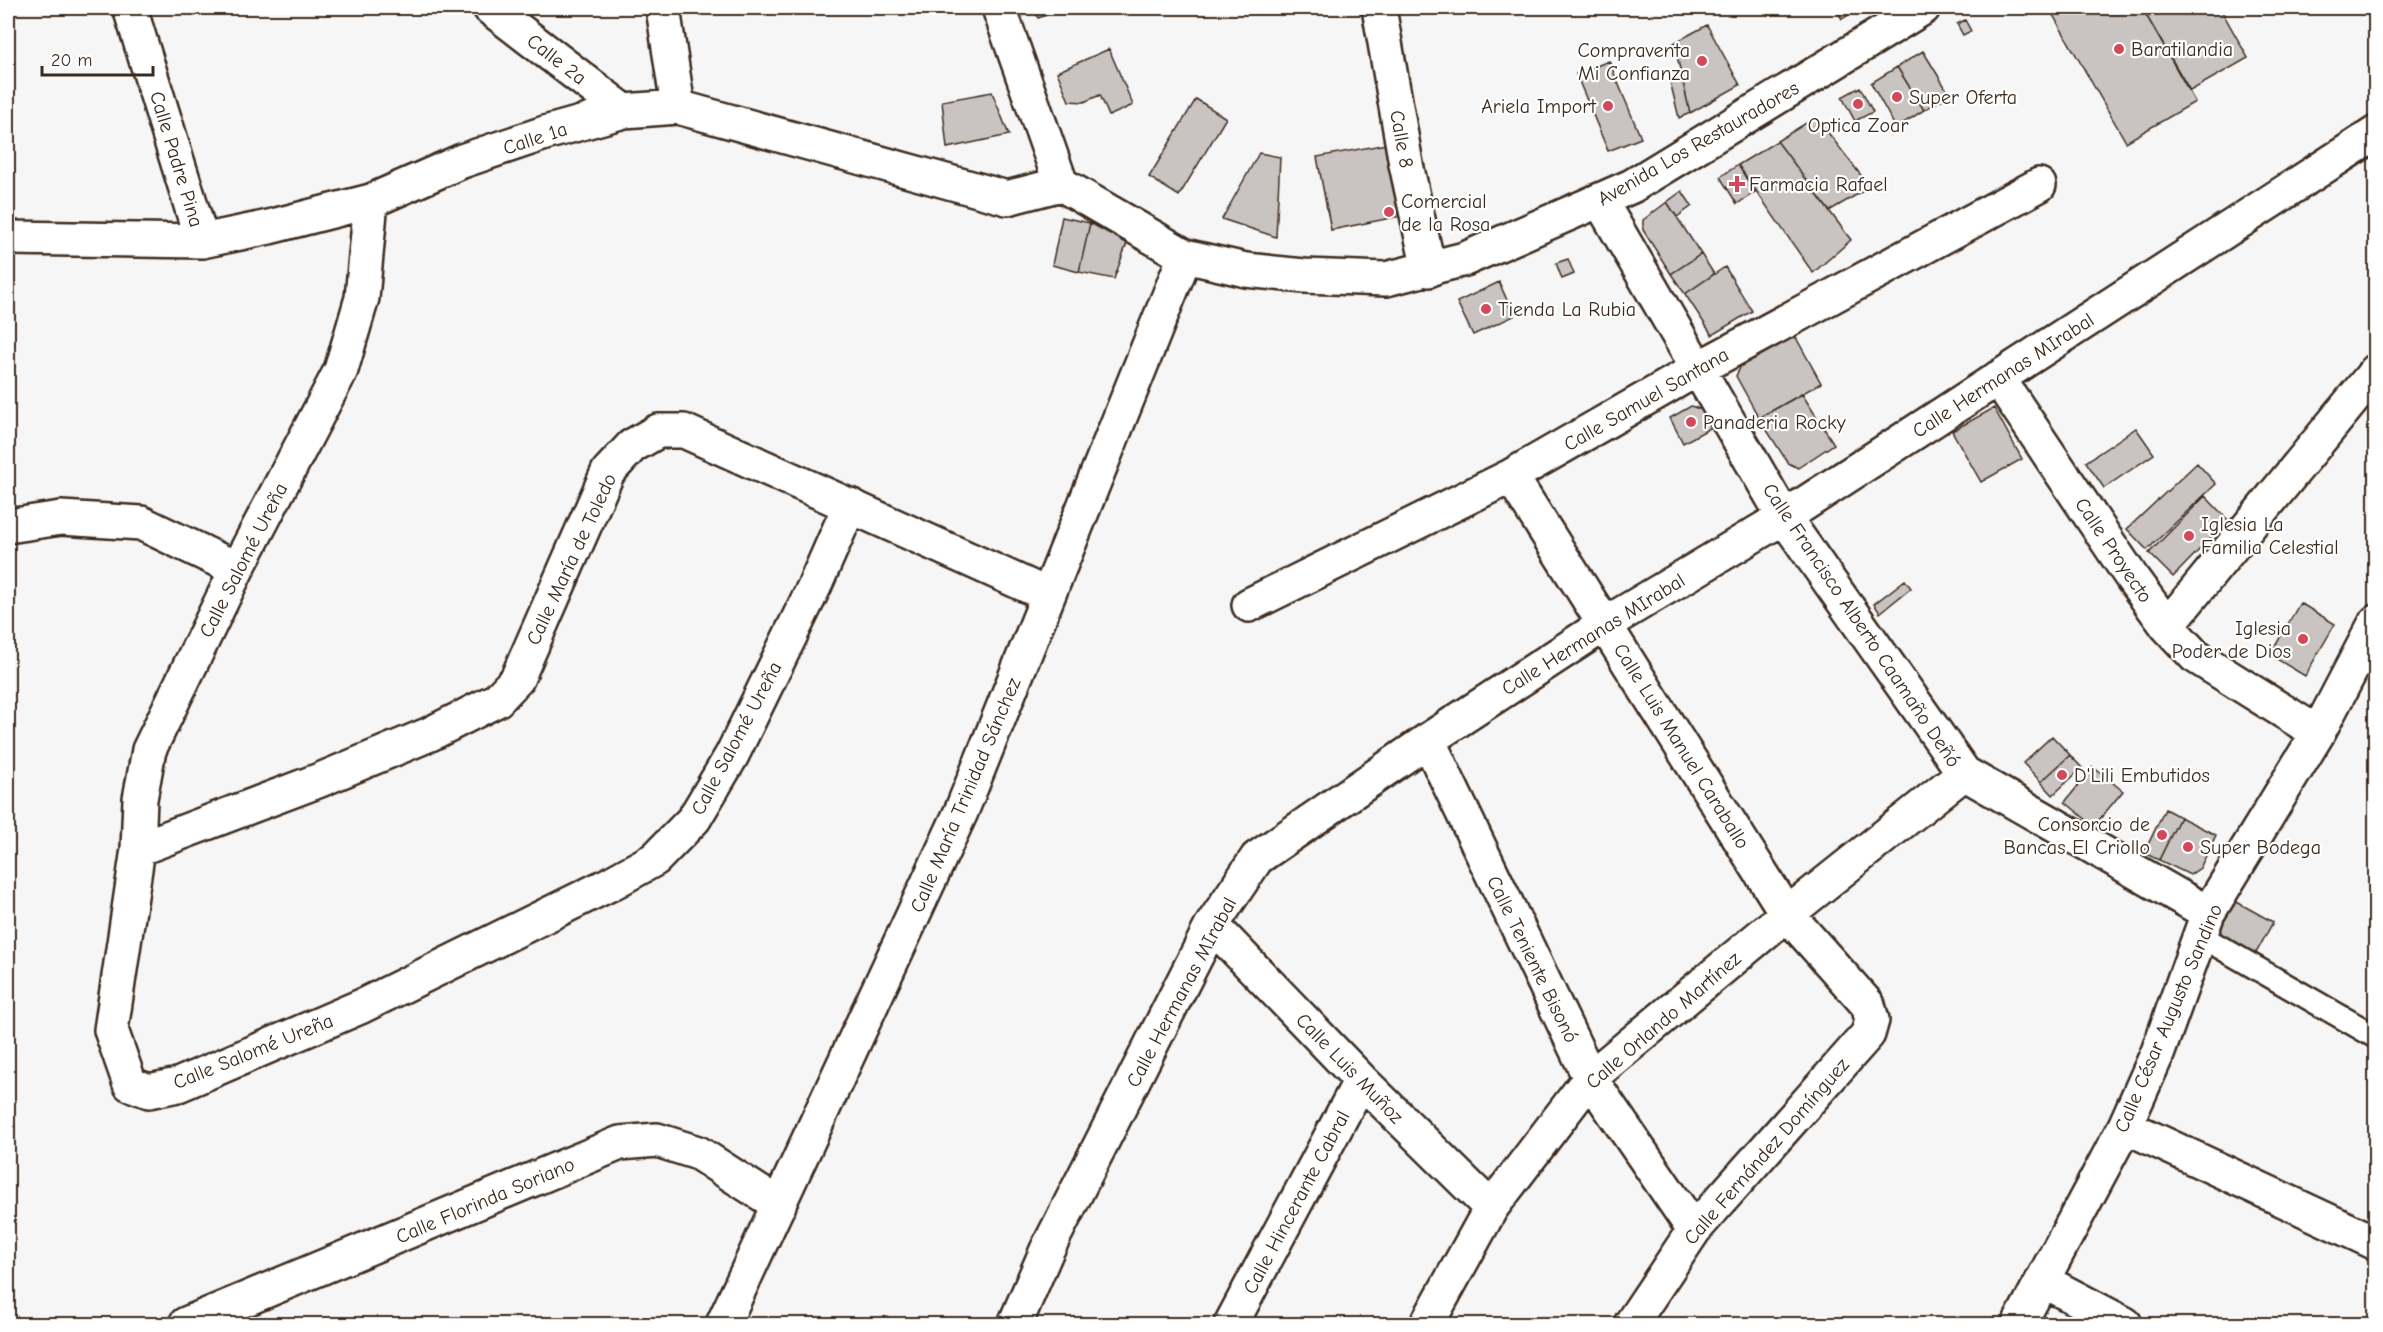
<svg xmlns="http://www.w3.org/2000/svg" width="2383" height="1332" font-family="'Comic Neue',sans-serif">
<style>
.building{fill:#c9c3c1;stroke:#3b2a1e;stroke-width:1.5}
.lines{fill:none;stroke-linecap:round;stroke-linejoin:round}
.service-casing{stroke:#3b2a1e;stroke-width:27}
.minor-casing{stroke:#3b2a1e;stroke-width:38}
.tertiary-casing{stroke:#3b2a1e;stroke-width:38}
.service{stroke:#fff;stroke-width:22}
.minor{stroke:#fff;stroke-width:33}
.tertiary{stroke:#fff;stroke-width:33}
.poi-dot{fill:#d1495b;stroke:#fff;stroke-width:2}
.labels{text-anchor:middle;stroke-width:4.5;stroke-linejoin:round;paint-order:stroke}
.poi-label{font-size:20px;fill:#3b2a1e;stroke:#fff;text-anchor:start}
.street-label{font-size:20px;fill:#3b2a1e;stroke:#fff}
</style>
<rect width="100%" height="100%" fill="#f7f6f6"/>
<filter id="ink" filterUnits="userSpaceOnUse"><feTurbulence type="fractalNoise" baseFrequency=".0167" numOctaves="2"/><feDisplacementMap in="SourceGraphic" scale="12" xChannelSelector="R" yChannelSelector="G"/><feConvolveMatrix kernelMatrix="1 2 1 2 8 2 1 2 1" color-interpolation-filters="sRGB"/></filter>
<g filter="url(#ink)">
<path class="building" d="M 1034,8 L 1066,8 L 1038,18 Z
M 1835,8 L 1860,8 L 1842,19 Z
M 2049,8 L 2142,8 L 2195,102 L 2126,142 Z
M 2142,8 L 2220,8 L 2248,58 L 2190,91 Z
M 1965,20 L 1971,31 L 1963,35 L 1957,24 Z
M 1707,25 L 1740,85 L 1690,113 L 1674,43 Z
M 1109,49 L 1133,105 L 1109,116 L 1100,95 L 1084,102 L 1069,101 L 1057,72 Z
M 1923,51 L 1950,95 L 1924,110 L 1897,67 Z
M 1609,61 L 1641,138 L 1608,151 L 1576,74 Z
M 1897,67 L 1924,110 L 1896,128 L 1871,83 Z
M 1682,78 L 1690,113 L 1679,118 L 1670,81 Z
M 1860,87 L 1873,112 L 1855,121 L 1842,97 Z
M 992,92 L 1009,135 L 947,148 L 942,101 Z
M 1196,99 L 1226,118 L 1179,196 L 1149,177 Z
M 1816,117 L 1870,187 L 1829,211 L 1777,141 Z
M 1777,141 L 1851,240 L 1813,273 L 1738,165 Z
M 1386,144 L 1401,216 L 1331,230 L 1317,157 Z
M 1259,153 L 1280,157 L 1276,237 L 1222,219 Z
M 1738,165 L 1755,192 L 1737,204 L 1720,177 Z
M 1682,191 L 1692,206 L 1677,217 L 1667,202 Z
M 1667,202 L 1701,254 L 1671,274 L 1643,230 L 1643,220 Z
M 1062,217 L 1090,223 L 1079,272 L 1052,265 Z
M 1090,223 L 1127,243 L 1114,279 L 1079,272 Z
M 1701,254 L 1714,274 L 1685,294 L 1671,274 Z
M 1568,259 L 1574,274 L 1562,279 L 1556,263 Z
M 1725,267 L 1752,311 L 1712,335 L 1685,294 Z
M 1499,282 L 1514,316 L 1473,335 L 1457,302 Z
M 1794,334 L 1821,383 L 1759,418 L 1736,376 L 1742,363 Z
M 1802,394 L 1834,444 L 1798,468 L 1788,463 L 1759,418 Z
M 1691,406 L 1702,410 L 1712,427 L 1683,443 L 1670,418 Z
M 1994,408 L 2022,459 L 1981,482 L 1952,431 Z
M 2136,428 L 2154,454 L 2104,488 L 2086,462 Z
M 2197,463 L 2216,484 L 2147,550 L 2127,529 Z
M 2205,496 L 2228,520 L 2173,577 L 2149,553 Z
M 1905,580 L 1911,588 L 1880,613 L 1874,604 Z
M 2300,603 L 2335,624 L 2305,676 L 2270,655 Z
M 2052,736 L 2070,755 L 2041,782 L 2023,763 Z
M 2070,755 L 2082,768 L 2053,795 L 2041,782 Z
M 2093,767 L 2123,791 L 2094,826 L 2065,802 Z
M 2165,809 L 2180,817 L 2159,860 L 2144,853 Z
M 2180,817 L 2216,835 L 2200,868 L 2190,875 L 2159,860 Z
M 2235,901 L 2273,922 L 2255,955 L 2217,934 Z"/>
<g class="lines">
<g class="service-casing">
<path id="service" d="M 2199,935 L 2376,1037"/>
</g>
<g class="minor-casing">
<path id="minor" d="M 130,8 L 202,241
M 490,8 L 624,111
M 663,8 L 678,107
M 1379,8 L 1406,164 L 1429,270
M 371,201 L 362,298 L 341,370 L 237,569 L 149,750 L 140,799 L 138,849 L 111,1030 L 130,1084 L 149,1091 L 178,1085 L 362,1006 L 610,884 L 655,859 L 694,819 L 732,755 L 814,587 L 850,505
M 1601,202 L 1784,517 L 1964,773 L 2208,913
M 8,238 L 202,241 L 269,227 L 371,201 L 462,161 L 545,133 L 624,111 L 678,107 L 1007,198 L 1061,184
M 1998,378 L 2132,578 L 2167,626 L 2195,656 L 2318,733
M 1511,476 L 1787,914 L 1868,1005 L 1872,1020 L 1868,1034 L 1694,1230 L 1631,1324
M 8,526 L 61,518 L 141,523 L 237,569
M 1249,605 L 1511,476 L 1699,368 L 2039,185
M 2167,626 L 2376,371
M 1428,740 L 1590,1078 L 1694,1230
M 138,849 L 320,780 L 430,734 L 497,700 L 517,679 L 608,472 L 632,446 L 658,431 L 684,431 L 1048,595
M 1212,925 L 1361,1080 L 1491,1208
M 2125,1126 L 2376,1243
M 2043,1281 L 2125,1324
M 186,1324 L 620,1143 L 657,1140 L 698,1153 L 779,1205
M 723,1324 L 961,812 L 1185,256
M 1015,1324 L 1047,1250 L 1212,925 L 1257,858 L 1428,740 L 1605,624 L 1784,517 L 2376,133
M 1231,1324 L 1361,1080
M 1427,1324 L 1491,1208 L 1590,1078 L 1787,914 L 1964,773
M 2019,1324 L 2125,1126 L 2158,1052 L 2208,913 L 2318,733 L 2376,622"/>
</g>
<g class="tertiary-casing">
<path id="tertiary" d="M 999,8 L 1061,184 L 1185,256 L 1246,270 L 1304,276 L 1386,279 L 1465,259 L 1632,186 L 1923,8"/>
</g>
<use href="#service" class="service"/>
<use href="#minor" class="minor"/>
<use href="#tertiary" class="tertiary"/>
</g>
</g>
<g class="poi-dot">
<circle cx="2119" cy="49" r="6"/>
<circle cx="1702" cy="61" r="6"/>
<circle cx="1897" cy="97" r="6"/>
<circle cx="1858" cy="104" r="6"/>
<circle cx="1608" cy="106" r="6"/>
<path d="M1734 175h6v6h6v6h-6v6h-6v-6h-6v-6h6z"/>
<circle cx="1389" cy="212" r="6"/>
<circle cx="1486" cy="309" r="6"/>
<circle cx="1691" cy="422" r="6"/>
<circle cx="2189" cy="536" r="6"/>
<circle cx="2303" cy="639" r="6"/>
<circle cx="2062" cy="775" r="6"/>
<circle cx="2162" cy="835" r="6"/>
<circle cx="2188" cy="847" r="6"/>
</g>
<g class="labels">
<g class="poi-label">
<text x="2131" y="56">Baratilandia</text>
<text x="1690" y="57" text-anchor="end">Compraventa<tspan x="1690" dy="23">Mi Confianza</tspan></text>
<text x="1909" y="104">Super Oferta</text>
<text x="1596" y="113" text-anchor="end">Ariela Import</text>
<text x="1858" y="132" text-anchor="middle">Optica Zoar</text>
<text x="1749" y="191">Farmacia Rafael</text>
<text x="1401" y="208">Comercial<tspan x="1401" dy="23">de la Rosa</tspan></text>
<text x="1498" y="316">Tienda La Rubia</text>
<text x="1703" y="429">Panaderia Rocky</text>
<text x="2201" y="531">Iglesia La<tspan x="2201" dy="23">Familia Celestial</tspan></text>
<text x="2291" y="635" text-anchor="end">Iglesia<tspan x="2291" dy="23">Poder de Dios</tspan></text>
<text x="2074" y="782">D'Lili Embutidos</text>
<text x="2150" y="831" text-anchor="end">Consorcio de<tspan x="2150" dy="23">Bancas El Criollo</tspan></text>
<text x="2200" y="854">Super Bodega</text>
</g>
<g class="street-label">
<text transform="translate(557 59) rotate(38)" y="7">Calle 2a</text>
<text transform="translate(535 138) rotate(-18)" y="7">Calle 1a</text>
<text transform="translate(1402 139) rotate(80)" y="7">Calle 8</text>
<text transform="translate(1698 143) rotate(-30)" y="7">Avenida Los Restauradores</text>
<text transform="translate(177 159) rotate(73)" y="7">Calle Padre Pina</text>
<text transform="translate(2003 375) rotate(-33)" y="7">Calle Hermanas MIrabal</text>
<text transform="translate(1646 399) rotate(-30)" y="7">Calle Samuel Santana</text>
<text transform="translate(2114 550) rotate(56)" y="7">Calle Proyecto</text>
<text transform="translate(571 559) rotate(-65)" y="7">Calle María de Toledo</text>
<text transform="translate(243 560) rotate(-63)" y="7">Calle Salomé Ureña</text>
<text transform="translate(1862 625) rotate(56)" y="7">Calle Francisco Alberto Caamaño Deñó</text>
<text transform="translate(1593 634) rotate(-32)" y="7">Calle Hermanas MIrabal</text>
<text transform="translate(736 738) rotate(-62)" y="7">Calle Salomé Ureña</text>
<text transform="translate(1682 746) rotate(58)" y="7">Calle Luis Manuel Caraballo</text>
<text transform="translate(965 795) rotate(-67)" y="7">Calle María Trinidad Sánchez</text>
<text transform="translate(1533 959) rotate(64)" y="7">Calle Teniente Bisonó</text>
<text transform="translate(1181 992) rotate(-62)" y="7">Calle Hermanas MIrabal</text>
<text transform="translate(2168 1018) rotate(-67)" y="7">Calle César Augusto Sandino</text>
<text transform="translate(1663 1020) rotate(-41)" y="7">Calle Orlando Martínez</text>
<text transform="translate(253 1051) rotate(-22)" y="7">Calle Salomé Ureña</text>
<text transform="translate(1350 1068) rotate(46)" y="7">Calle Luis Muñoz</text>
<text transform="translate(1766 1151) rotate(-49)" y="7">Calle Fernández Domínguez</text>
<text transform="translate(485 1200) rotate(-23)" y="7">Calle Florinda Soriano</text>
<text transform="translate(1296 1202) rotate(-62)" y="7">Calle Hincerante Cabral</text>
</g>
</g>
<rect width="2383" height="1332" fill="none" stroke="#fff" stroke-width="30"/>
<rect x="15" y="15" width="2353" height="1302" fill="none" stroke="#3b2a1e" stroke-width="2" filter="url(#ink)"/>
<path d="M42 66v9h111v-9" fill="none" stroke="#3b2a1e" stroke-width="3"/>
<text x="51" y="66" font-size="18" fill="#3b2a1e" stroke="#ffffff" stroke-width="4.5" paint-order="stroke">20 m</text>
</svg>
